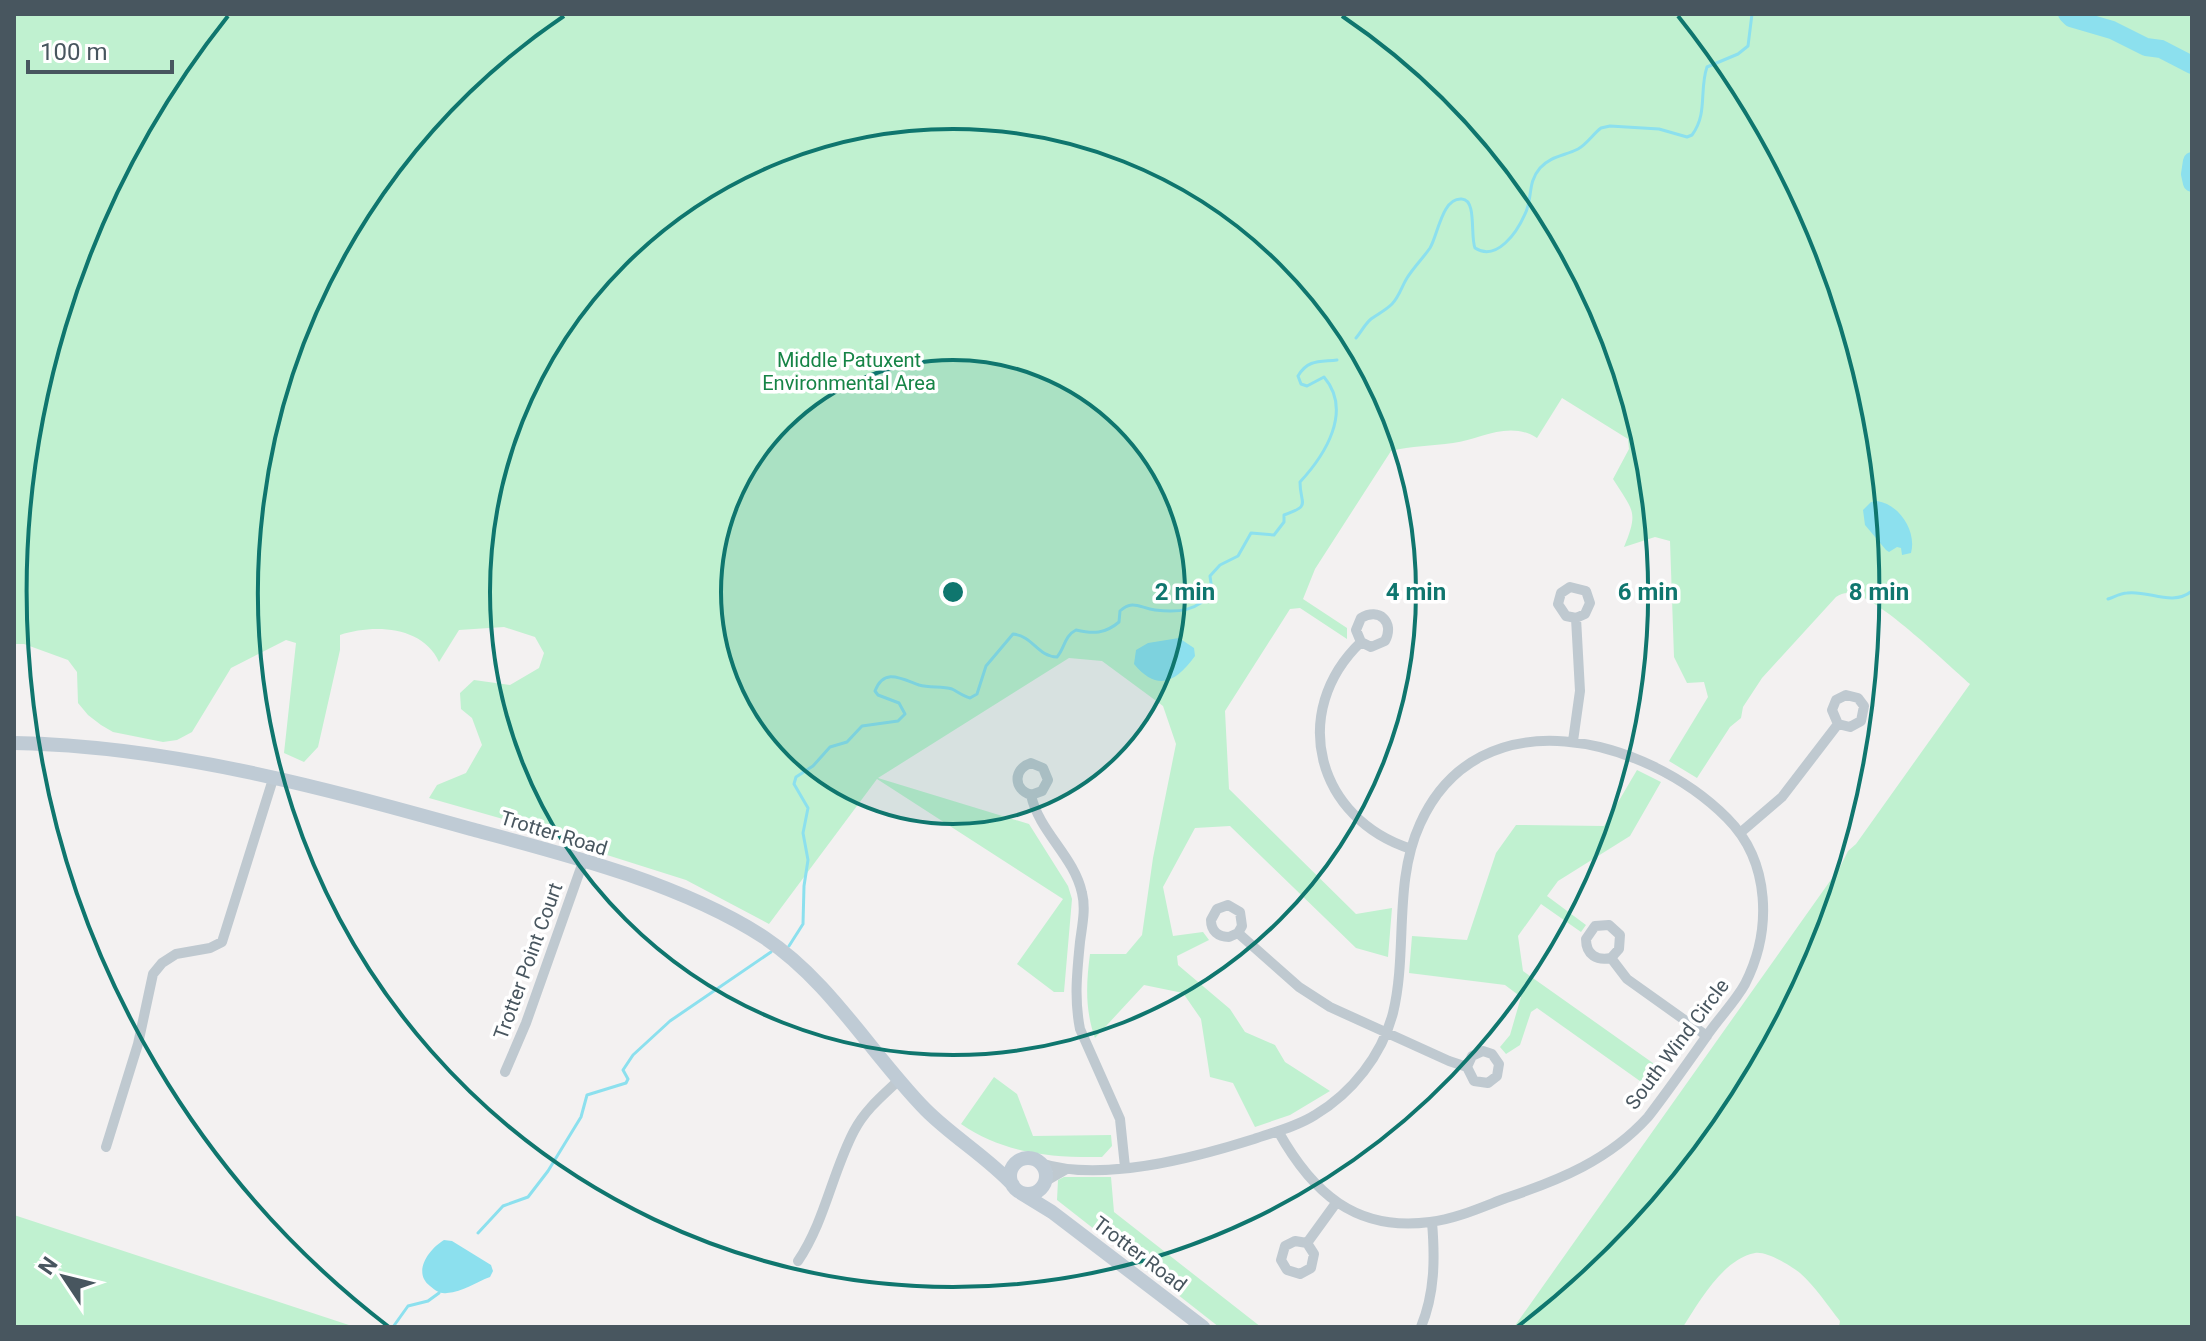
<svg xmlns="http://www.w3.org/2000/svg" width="2206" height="1341" font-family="Roboto,sans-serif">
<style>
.green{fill:#c0f1d0}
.water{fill:#8ce0ee}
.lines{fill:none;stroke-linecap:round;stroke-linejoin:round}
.stream{stroke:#8ce0ee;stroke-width:3}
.river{stroke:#8ce0ee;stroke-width:18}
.street{stroke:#bfc9d0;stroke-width:10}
.secondary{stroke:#bfcbd5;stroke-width:14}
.ring{fill:none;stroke:#0f766e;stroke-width:4}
.labels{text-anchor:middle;stroke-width:7;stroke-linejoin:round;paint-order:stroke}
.park-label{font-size:20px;fill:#168446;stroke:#fff}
.street-label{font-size:20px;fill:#48565f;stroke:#fff}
.centre{fill:#0f766e;stroke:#fff;stroke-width:4}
.ring-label{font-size:24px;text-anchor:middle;font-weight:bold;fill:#0f766e;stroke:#fff;stroke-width:7;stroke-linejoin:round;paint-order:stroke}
</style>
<rect width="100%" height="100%" fill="#f3f1f1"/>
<path class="green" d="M 14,14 L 2192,14 L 2192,1327 L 1839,1327 L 1840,1321 C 1828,1306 1815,1286 1800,1273 C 1791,1266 1767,1251 1755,1253 C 1723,1259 1699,1302 1683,1327 L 1514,1327 L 1840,867 L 1848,851 L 1856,844 L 1970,684 C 1946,663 1881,600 1854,594 C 1847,592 1842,593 1836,597 L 1762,678 L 1743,707 L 1741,718 L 1730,727 L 1697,778 L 1669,761 L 1708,697 L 1704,682 L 1687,683 L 1674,657 L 1670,541 L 1655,537 L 1624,547 C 1639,511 1633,511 1613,479 L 1629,449 L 1628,439 L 1562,398 L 1537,438 C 1509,420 1481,439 1453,443 C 1432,446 1411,446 1391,451 L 1315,569 L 1303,599 L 1347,628 L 1347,639 L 1300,608 L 1290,609 L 1225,711 L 1229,789 L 1356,914 L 1392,908 L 1388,957 L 1356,948 L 1230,826 L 1195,828 L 1163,887 L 1173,936 L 1203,932 L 1209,940 L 1177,956 L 1178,965 L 1230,1009 L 1245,1032 L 1275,1045 L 1285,1062 L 1330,1091 L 1290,1115 L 1255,1127 L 1233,1083 L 1210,1077 L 1201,1019 L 1183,993 L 1144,985 L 1095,1038 C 1085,1010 1086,984 1090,954 L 1126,954 L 1142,935 L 1153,858 L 1176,744 L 1163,706 L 1102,661 L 1069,658 L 878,778 L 1029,824 L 1068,886 L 1072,899 L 1064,992 L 1054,992 L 1017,964 L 1063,899 L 877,779 L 769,924 L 686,880 L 607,855 L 609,849 L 429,798 L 437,785 L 466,773 L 482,745 L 472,718 L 461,709 L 460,693 L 474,680 L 510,685 L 539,668 L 544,653 L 535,637 L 504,627 L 459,630 L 439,662 C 423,626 374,624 340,635 L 340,650 L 318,747 L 304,762 L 284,753 L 296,643 L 286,640 L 231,668 L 192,732 L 177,740 L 163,742 L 113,732 L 101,725 L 88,715 L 78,703 L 77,672 L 68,660 L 24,644 L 14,644 Z
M 1637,770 L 1661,782 L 1630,836 L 1558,881 L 1547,896 L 1586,925 L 1581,932 L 1541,904 L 1518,936 L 1523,971 L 1667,1073 L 1654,1091 L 1537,1008 L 1531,1012 L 1520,1045 L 1506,1054 L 1500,1047 L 1510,1035 L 1521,997 L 1505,985 L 1409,973 L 1412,936 L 1467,940 L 1496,853 L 1516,825 L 1604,826 Z
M 994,1077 L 1017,1094 L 1033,1136 L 1111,1135 L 1112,1146 L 1102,1157 C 1051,1158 1003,1153 961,1124 Z
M 1064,1177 L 1111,1177 L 1114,1212 L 1261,1327 L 1219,1327 L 1057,1200 L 1058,1180 Z
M 14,1215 L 355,1327 L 14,1327 Z"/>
<path class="water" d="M 1877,501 C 1899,504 1917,531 1911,553 L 1902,555 L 1901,548 L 1897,547 L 1889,552 L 1886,550 L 1865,525 L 1863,510 L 1871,502 Z
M 1179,638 L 1194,648 L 1195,656 C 1177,681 1158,693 1134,664 L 1136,650 L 1148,643 Z
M 444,1240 L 452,1241 L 491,1265 L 493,1271 L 490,1277 C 476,1282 463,1292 447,1293 C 440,1294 436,1291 430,1286 C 412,1272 429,1249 444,1240 Z"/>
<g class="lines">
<path class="stream" d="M 1356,338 C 1361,332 1365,324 1371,319 C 1378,314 1386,310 1392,304 C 1399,297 1402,286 1407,278 C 1414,267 1423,258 1430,248 C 1438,235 1442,197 1462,199 C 1477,200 1470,236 1475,248 C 1497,262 1517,232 1525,214 C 1533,198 1527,183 1540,168 C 1551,156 1564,156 1578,149 C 1587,144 1593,134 1601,128 L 1610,126 L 1659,129 L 1687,137 L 1692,135 C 1708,114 1699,90 1707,67 L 1738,54 L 1748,46 L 1752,14
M 2108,599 C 2114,597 2121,593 2127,593 C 2149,590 2172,607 2192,591
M 789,946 L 803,924 L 804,886 L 808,860 L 803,833 L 808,808 L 794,784 L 796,777 L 813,766 L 830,747 L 847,742 L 862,726 L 898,721 L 905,714 L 899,703 L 878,695 L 875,691 C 884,667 902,679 919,685 C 930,688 942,686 952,689 C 958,692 963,696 970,698 L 977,694 L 986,666 L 1013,634 C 1033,636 1037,656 1057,657 C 1065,648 1064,636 1076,630 C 1093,634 1105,634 1119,622 L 1120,611 C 1133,599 1140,608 1155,610 C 1178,613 1199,611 1212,591 L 1210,576 L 1220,565 L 1238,556 L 1251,533 L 1274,535 L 1284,522 L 1284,515 C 1312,505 1300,505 1300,482 C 1325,455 1353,411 1324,377 L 1307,386 L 1301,384 L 1298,376 C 1308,359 1320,362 1337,360
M 478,1233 L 503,1206 L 528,1197 L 548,1171 L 581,1117 L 587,1095 L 626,1083 L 628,1079 L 623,1070 L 633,1055 L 670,1021 L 771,952
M 393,1327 L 408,1306 L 428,1301 L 439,1293"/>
<path class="river" d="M 2067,14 L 2071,18 L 2112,30 L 2146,47 L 2161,49 L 2192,65
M 2192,161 L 2190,174 L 2192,183"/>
<path class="street" d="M 1361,642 L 1371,647 L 1385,641 C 1395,622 1379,607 1361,618 L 1356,630 L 1361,642 C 1288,712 1317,819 1411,849
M 1573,741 L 1580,691 L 1576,618 L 1585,614 L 1590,603 L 1586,591 L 1570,587 L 1561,593 L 1558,604 L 1566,616 L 1576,618
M 1031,795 L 1042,791 L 1048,780 L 1043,768 L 1031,763 C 1013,769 1013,789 1031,795 C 1039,832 1074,856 1082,893 C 1086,909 1082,926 1080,942 C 1077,972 1074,999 1080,1029 L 1120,1119 L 1125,1167
M 1740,833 L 1782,797 L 1838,724 L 1832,710 L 1836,700 L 1846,695 L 1858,698 L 1864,706 L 1861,721 L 1850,727 L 1838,724
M 1238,933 L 1242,926 L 1240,912 L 1228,905 L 1217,909 L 1211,920 C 1211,931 1218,937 1229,937 L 1238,933 L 1299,987 L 1330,1007 L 1449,1061 L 1467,1067 L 1472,1056 L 1483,1051 L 1492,1054 L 1499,1064 L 1497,1076 L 1488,1083 L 1474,1081 L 1467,1067
M 1611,958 L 1619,949 L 1620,935 L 1609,925 L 1595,926 L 1586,939 C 1586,955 1597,961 1611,958 L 1627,979 L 1707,1036
M 505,1072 L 526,1023 L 583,862
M 106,1147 L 138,1044 L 153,974 L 162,963 L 176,954 L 210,948 L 222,942 L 274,776
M 1040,1163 C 1101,1183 1194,1158 1254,1139 C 1274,1132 1296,1127 1315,1115 C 1352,1093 1382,1055 1393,1013 C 1408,951 1393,883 1420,824 C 1479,693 1646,737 1727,818 C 1771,862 1772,931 1745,984 C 1735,1002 1718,1019 1706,1037 C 1687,1064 1668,1091 1648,1117 C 1609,1160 1560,1180 1506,1198 C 1482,1207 1456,1219 1430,1222 C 1355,1232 1312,1192 1278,1131
M 1046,1181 L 1065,1170
M 1307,1243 L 1295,1241 L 1285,1246 L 1281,1260 L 1287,1270 L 1300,1274 L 1311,1268 L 1314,1254 L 1307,1243 L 1336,1203
M 798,1261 C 825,1221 832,1173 854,1131 C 865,1110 882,1096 899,1080
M 1421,1327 C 1435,1293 1435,1258 1432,1222"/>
<path class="secondary" d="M 14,743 C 171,746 320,787 471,829 C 565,854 683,884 765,938 C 830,981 872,1055 926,1110 C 953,1137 987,1157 1013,1185
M1010 1176a18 18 0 1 1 36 0a18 18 0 1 1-36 0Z
M 1021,1193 L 1052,1212 L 1203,1327"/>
</g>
<circle cx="953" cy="592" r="232" fill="#0f766e" fill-opacity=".12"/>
<g class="ring">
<circle cx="953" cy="592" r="232"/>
<circle cx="953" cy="592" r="463"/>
<path d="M1342 16A695 695 0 1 1 564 16"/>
<path d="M389 1327A926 926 0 0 1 228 16M1678 16A926 926 0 0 1 1517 1327"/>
</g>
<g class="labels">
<g class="park-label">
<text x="849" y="367">Middle Patuxent<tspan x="849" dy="23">Environmental Area</tspan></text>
</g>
<g class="street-label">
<text transform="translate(554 833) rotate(17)" y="7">Trotter Road</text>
<text transform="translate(528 961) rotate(-70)" y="7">Trotter Point Court</text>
<text transform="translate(1677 1044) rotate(-53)" y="7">South Wind Circle</text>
<text transform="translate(1140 1254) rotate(37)" y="7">Trotter Road</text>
</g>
</g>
<circle cx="953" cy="592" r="12" class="centre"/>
<g class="ring-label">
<text x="1185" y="600">2 min</text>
<text x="1416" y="600">4 min</text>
<text x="1648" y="600">6 min</text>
<text x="1879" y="600">8 min</text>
</g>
<rect width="2206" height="1341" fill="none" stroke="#48565f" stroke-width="32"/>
<g transform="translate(64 1277) rotate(305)" stroke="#ffffff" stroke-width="6" paint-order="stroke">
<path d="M0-6L14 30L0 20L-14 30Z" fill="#48565f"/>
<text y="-12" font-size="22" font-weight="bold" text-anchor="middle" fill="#48565f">N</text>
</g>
<path d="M28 60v12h144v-12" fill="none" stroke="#48565f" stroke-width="4"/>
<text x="40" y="60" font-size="24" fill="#48565f" stroke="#ffffff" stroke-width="6" paint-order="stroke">100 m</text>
</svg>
